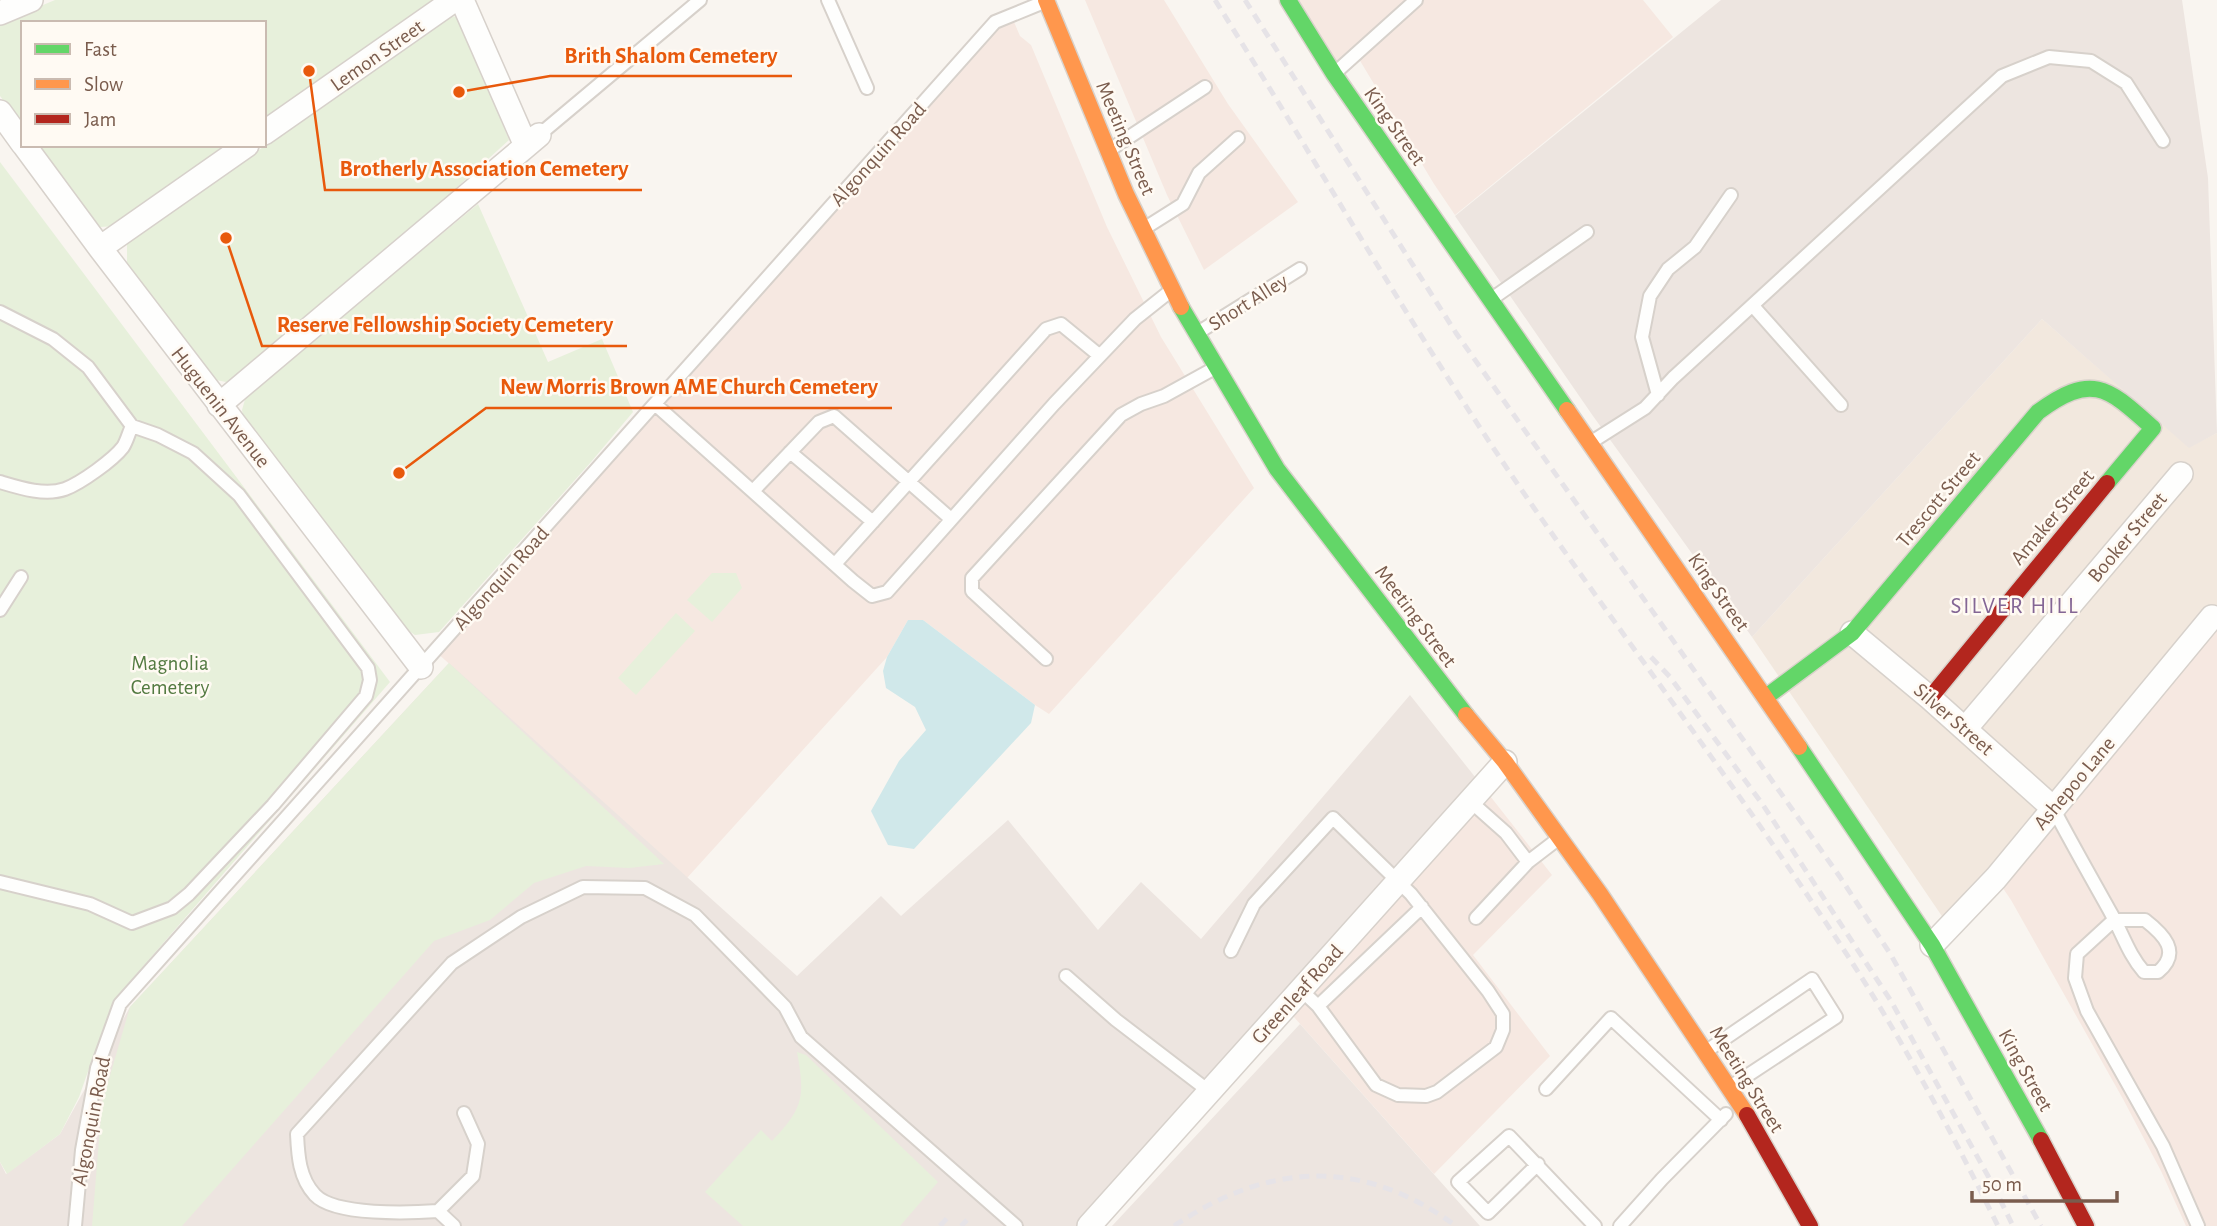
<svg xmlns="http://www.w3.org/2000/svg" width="2217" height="1226" font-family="'Alegreya Sans',sans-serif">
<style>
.residential{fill:#f2e8de}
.commercial{fill:#f6e8e1}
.industrial{fill:#ede5e0}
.green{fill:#e7f0db}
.water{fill:#d0e8ea}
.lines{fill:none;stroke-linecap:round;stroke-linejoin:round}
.lane-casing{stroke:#d7d1cb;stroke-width:16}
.street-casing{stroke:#d7d1cb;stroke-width:26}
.fast-casing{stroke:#d9d2cb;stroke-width:19}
.slow-casing{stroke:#d9d2cb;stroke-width:19}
.jam-casing{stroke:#d9d2cb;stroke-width:19}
.lane{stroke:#fefefd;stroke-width:12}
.street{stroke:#fefefd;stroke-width:23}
.fast{stroke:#63d668;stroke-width:16}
.slow{stroke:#ff974d;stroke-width:16}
.jam{stroke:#b3261e;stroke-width:16}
.rail{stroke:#e6e3e7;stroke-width:5;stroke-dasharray:10 7;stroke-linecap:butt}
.labels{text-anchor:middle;stroke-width:5;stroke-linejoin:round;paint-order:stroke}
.street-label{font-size:21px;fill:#7a5c4d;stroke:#fffaf3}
.park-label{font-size:21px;fill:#537a41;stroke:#fffaf3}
.neighbourhood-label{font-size:23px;letter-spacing:2px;fill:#846695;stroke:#fffaf3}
.leader{fill:none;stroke:#e8590c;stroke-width:2.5}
.callout-dot{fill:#e8590c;stroke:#fffaf3;stroke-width:2.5}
.callout-label{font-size:23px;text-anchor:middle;font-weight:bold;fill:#e8590c;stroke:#fffaf3;stroke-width:5;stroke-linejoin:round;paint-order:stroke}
</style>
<rect width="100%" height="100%" fill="#f9f5f0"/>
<path class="residential" d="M 2042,319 L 2189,447 L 2217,433 L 2217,609 L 1950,928 L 1752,637 Z"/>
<path class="commercial" d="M 1085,0 L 1164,0 L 1228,104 L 1298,202 L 1204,270 L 1167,195 Z
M 1288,0 L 1643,0 L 1673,37 L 1455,215 L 1434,184 L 1356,54 L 1334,74 Z
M 1011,15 L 1020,36 L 1031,45 L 1107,227 L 1161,337 L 1254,488 L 1049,714 L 1035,705 L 923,620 L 908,620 L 887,657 L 687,878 L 435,651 L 995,22 Z
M 2217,607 L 2217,1226 L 2186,1226 L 2161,1171 L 2123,1099 L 2011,900 L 1996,878 Z
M 1483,787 L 1552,875 L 1473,955 L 1550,1056 L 1434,1174 L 1285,1007 Z"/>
<path class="industrial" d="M 1721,0 L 2182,0 L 2208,178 L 2217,433 L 2189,448 L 2042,319 L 1752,637 L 1593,416 L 1455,216 Z
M 449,663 L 797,976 L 881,896 L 901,916 L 1008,820 L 1098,930 L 1141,882 L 1201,939 L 1410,695 L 1483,787 L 1089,1226 L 0,1226 L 0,1162 L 6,1174 L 60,1134 L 130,1007 Z
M 1300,1024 L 1480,1226 L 1112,1226 Z"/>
<path class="green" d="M 55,0 L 440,0 L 264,124 L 264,23 L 23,23 L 23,126 L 0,96 L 0,23 Z
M 449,16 L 459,17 L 509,140 L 352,283 L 231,383 L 216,380 L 181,339 L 127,266 L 127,243 Z
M 38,145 L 234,145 L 117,226 L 100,227 Z
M 0,162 L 390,682 L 113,1001 L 79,1097 L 60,1134 L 7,1174 L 0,1162 Z
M 478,204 L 548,362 L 602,339 L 633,412 L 591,462 L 439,632 L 415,635 L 401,626 L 244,420 L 242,410 L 246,396 Z
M 712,573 L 736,573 L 742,588 L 712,622 L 687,600 Z
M 676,613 L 695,631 L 636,695 L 618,678 Z
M 449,663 L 664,864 L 629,868 L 586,866 L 534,883 L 490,920 L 434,941 L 182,1226 L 92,1226 L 102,1103 L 130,1007 Z
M 797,1052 L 806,1055 L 938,1182 L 900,1226 L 743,1226 L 705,1192 L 761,1130 L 772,1141 C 804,1108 805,1096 797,1052 Z"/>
<path class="water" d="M 908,620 L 923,620 L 1035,705 L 1031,723 L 914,849 L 888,845 L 871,811 L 899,761 L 926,730 L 915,707 L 886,688 L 883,671 L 887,657 Z"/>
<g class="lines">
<g class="lane-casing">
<path id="lane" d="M 828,0 L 867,88
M 1336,72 L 1416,0
M 539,135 L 700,0
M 1111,149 L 1205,87
M 1145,228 L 1183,204 L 1199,173 L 1238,138
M 1493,298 L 1587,232
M 1753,306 L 1841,405
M 0,312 L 53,339 L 88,367 L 132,426 C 129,432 127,441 123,447 C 113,460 81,483 65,489 C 45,496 20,488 0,482
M 1199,332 L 1300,269
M 1658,395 L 1642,337 L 1650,296 L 1668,269 L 1695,247 L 1731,195
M 656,405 L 853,581 L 872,596 L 887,592 L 1054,404 L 1135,319 L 1169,292
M 1593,441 L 1645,408 L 1673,378 L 2002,76 L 2049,57 L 2091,61 L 2126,83 L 2163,141
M 790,452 L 873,522
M 753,491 L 819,422 L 834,416 L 951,519
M 835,564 L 1046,329 L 1061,324 L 1100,356
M 0,610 L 21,577
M 1046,659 L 972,591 L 972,578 L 1121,415 L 1141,404 L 1164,396 L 1213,369
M 1470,801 L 1506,833 L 1528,862 L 1558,839
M 2053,808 C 2072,844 2092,879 2112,915 C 2123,935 2129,955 2144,972 L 2158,972 C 2182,952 2163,934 2145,920 L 2114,920 L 2077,954 L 2075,978 L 2087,1011 L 2163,1146 L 2198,1226
M 0,882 L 90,904 L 132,923 L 172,908 L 189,894 L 273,805 L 366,696 L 370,680 L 368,668 L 239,495 L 193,453 L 158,435 L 132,426
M 1476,918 L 1528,862
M 1231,951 L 1254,904 L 1333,818 L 1411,894 L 1488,991 L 1503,1014 L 1503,1030 L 1496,1047 L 1437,1092 L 1426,1096 L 1398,1095 L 1376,1085 L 1318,1006 L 1301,990
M 1066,976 L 1116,1020 L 1210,1092
M 1318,1006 L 1422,907
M 1708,1050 L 1812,979 L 1836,1017 L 1733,1085
M 1546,1089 L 1611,1018 L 1721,1120
M 1538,1164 L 1488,1213 L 1458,1182 L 1509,1136 L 1595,1226
M 438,1211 C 410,1213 335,1216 315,1195 C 299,1178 298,1155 297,1134 L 452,963 L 521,917 L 583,887 L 645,888 L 695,915 L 785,1007 L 801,1037 L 1016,1226
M 75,1226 L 82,1150 L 97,1068 L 120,1004 L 995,22 L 1044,2
M 454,1226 L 438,1211 L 473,1176 L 478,1144 L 464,1113
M 1620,1226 L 1662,1179 L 1726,1114"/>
</g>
<g class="street-casing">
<path id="street" d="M 462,0 L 526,146
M 0,13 L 31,0
M 0,112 L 23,144
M 264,133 L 454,0
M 24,145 L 100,248 L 421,667
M 100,248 L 247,145
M 219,405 L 539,135
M 1852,633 L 1930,698 L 2053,808
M 1965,729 L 2181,474
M 1932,945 L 1996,878 L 2212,617
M 1089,1226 L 1505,762"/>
</g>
<g class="fast-casing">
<path id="fast" d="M 1288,0 L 1334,74 L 1567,410
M 1181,307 L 1277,469 L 1466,715
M 1766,697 L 1852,633 L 2038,412 C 2093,371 2109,389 2153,428 L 2107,483
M 1799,747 L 1932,945 L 2041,1140"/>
</g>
<g class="slow-casing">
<path id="slow" d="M 1046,0 L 1126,194 L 1181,307
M 1567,410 L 1799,747
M 1466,715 L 1505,762 L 1600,894 L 1747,1115"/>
</g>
<g class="jam-casing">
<path id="jam" d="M 1930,698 L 2107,483
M 1747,1115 L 1810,1226
M 2041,1140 L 2086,1226"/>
</g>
<use href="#lane" class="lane"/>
<use href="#street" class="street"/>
<use href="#fast" class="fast"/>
<use href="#slow" class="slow"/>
<use href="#jam" class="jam"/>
<path class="rail" d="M 1215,0 C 1321,169 1420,343 1534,508 C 1640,660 1752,808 1853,964 C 1907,1048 1954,1137 1998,1226
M 1245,0 L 1456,333 L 1840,877 L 1891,955 L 2041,1226
M 1651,657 L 1670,677 L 1763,805 L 1891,1001 L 1993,1185 L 2013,1226
M 940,1226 L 950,1215
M 961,1226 L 967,1220
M 1174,1226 C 1269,1162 1362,1157 1456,1226"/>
</g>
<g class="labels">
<g class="street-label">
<text transform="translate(377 55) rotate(-35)" y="7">Lemon Street</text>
<text transform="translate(1395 126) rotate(55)" y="7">King Street</text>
<text transform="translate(1126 138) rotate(67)" y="7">Meeting Street</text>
<text transform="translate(878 154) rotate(-48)" y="7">Algonquin Road</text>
<text transform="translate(1248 302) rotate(-32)" y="7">Short Alley</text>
<text transform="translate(221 407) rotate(52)" y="7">Huguenin Avenue</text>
<text transform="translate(1938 499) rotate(-50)" y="7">Trescott Street</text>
<text transform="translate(2052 517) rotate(-50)" y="7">Amaker Street</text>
<text transform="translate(2127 537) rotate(-50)" y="7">Booker Street</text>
<text transform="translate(501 578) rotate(-48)" y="7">Algonquin Road</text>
<text transform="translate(1719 592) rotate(55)" y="7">King Street</text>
<text transform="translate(1416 616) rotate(53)" y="7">Meeting Street</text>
<text transform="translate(1954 719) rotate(41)" y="7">Silver Street</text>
<text transform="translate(2074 783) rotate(-50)" y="7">Ashepoo Lane</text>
<text transform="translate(1297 994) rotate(-48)" y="7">Greenleaf Road</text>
<text transform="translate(2026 1070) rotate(61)" y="7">King Street</text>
<text transform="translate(1747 1079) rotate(58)" y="7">Meeting Street</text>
<text transform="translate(91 1121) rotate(-79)" y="7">Algonquin Road</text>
</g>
<g class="park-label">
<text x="170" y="670">Magnolia<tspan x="170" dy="24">Cemetery</tspan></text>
</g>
<g class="neighbourhood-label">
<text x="2015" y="613">SILVER HILL</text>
</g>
</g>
<path class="leader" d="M459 92L550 76H792M309 71L325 190H642M226 238L262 346H627M399 473L486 408H892"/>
<g class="callout-dot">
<circle cx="459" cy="92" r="7"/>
<circle cx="309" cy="71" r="7"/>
<circle cx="226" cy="238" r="7"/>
<circle cx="399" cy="473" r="7"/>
</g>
<g class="callout-label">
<text x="671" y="63">Brith Shalom Cemetery</text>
<text x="484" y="176">Brotherly Association Cemetery</text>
<text x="445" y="332">Reserve Fellowship Society Cemetery</text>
<text x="689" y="394">New Morris Brown AME Church Cemetery</text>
</g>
<rect x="21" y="21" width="245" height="126" fill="#fffaf3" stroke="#cabbb1" stroke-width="2"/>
<rect x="35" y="44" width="35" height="10" fill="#63d668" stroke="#cabbb1" stroke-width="2"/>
<text x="84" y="56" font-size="21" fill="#7a5c4d">Fast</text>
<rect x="35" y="79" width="35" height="10" fill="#ff974d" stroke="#cabbb1" stroke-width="2"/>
<text x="84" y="91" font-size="21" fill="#7a5c4d">Slow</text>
<rect x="35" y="114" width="35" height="10" fill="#b3261e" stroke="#cabbb1" stroke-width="2"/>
<text x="84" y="126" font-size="21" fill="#7a5c4d">Jam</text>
<path d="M1972 1191v10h145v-10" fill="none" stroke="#7a5c4d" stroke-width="3.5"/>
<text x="1982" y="1191" font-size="21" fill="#7a5c4d" stroke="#fffaf3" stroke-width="5" paint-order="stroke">50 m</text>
</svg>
